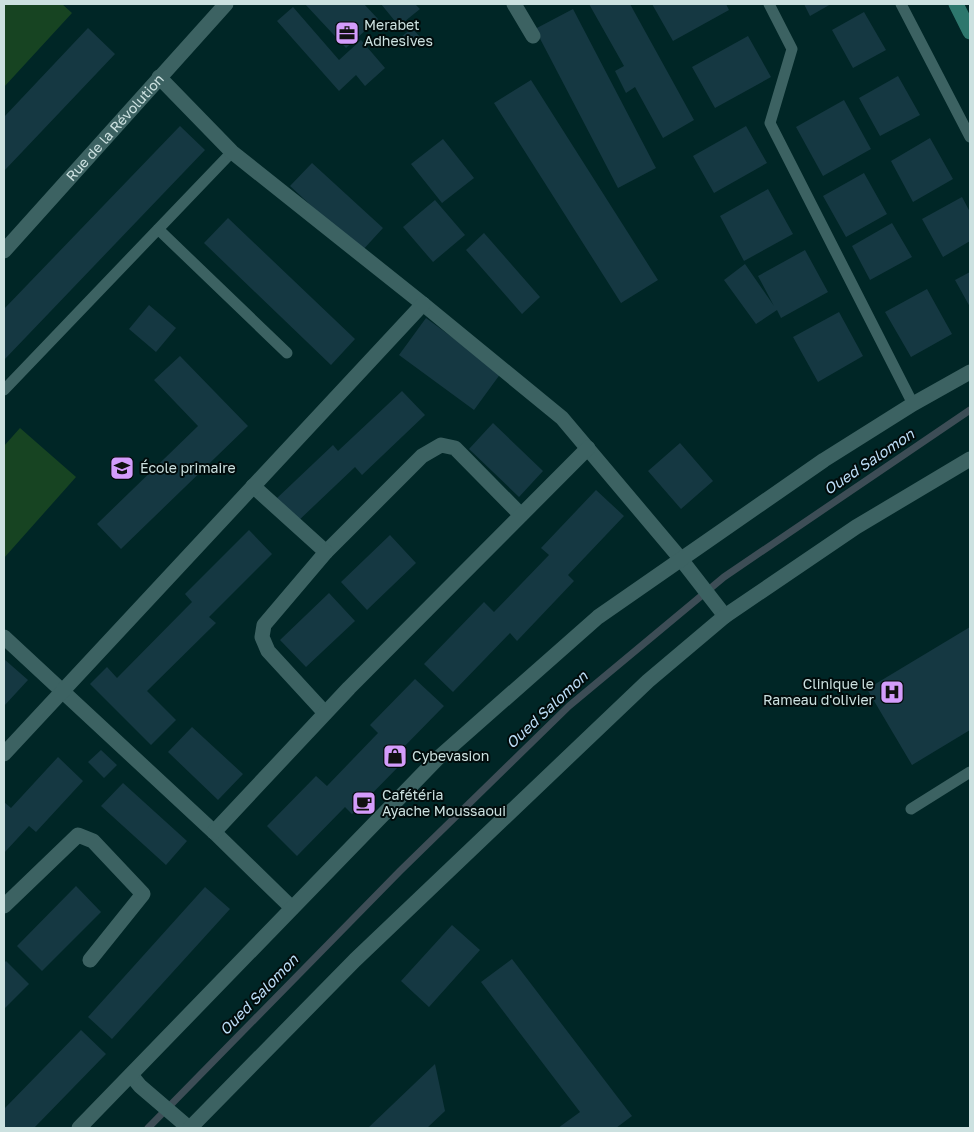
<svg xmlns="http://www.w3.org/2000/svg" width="974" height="1132" font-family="'Golos Text',sans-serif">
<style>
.green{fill:#174422}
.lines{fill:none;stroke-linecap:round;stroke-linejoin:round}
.stream{stroke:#3d4d56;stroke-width:7}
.building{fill:#153842}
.lane{stroke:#3c6262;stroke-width:11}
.street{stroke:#3c6262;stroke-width:15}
.secondary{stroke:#2d776d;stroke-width:15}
.labels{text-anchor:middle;stroke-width:4;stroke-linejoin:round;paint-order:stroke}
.poi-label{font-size:14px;fill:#cce1e0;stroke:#010c0c;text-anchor:start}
.street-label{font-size:14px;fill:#cce1e0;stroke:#010c0c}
.water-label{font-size:15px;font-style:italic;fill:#bcddf6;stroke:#010c0c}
</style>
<rect width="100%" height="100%" fill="#002626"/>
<path class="green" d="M 4,4 L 62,4 L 72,13 L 4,87 Z
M 20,428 L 76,477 L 4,558 L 4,446 Z"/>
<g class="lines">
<path class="stream" d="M 148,1128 L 400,871 L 569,706 L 724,577 L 970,410"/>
</g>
<path class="building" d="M 305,4 L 364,4 L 378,19 L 346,48 Z
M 381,4 L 415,4 L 420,9 L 399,26 Z
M 589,4 L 630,4 L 694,120 L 663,138 L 635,87 L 626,93 L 615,71 L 624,66 Z
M 652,4 L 726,4 L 729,10 L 673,41 Z
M 804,4 L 831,4 L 810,16 Z
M 293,7 L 339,60 L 361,40 L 385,68 L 365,86 L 356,75 L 339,91 L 277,21 Z
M 573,9 L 656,168 L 618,188 L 535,29 Z
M 864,12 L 886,50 L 853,68 L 832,30 Z
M 88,28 L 115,54 L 4,171 L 4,117 Z
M 412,28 L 420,37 L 408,47 L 400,38 Z
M 748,36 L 771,77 L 715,108 L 692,67 Z
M 898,76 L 920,115 L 880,136 L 859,98 Z
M 531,80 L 658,280 L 621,303 L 494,103 Z
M 844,100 L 871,149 L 823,176 L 796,127 Z
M 180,126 L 205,150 L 4,360 L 4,309 Z
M 746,126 L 767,163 L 714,193 L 693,156 Z
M 930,138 L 953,179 L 913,202 L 891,161 Z
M 443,139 L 474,178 L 442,203 L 411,164 Z
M 312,163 L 383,228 L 361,252 L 290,186 Z
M 864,173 L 887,214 L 846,237 L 823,196 Z
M 768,189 L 793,234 L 744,261 L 720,216 Z
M 962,197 L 970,212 L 970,241 L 943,257 L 922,219 Z
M 435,200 L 465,235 L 433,262 L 403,227 Z
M 228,218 L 355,339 L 331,365 L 204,243 Z
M 892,223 L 912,257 L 870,280 L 852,246 Z
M 484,233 L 540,297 L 522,314 L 466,250 Z
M 805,250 L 828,292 L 781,318 L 777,310 L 756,324 L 724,280 L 745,264 L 774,306 L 758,276 Z
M 970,272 L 970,307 L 955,280 Z
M 927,289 L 952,334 L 911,357 L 885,312 Z
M 149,305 L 176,328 L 156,352 L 129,329 Z
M 839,312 L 863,356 L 818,382 L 793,337 Z
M 426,318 L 501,373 L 474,410 L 399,355 Z
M 180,356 L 248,426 L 121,549 L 97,524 L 198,426 L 154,380 Z
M 402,391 L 425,415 L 362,475 L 355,467 L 296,523 L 275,500 L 333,445 L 338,451 Z
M 493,423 L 543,471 L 519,497 L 469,449 Z
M 680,443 L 713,481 L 681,509 L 648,471 Z
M 596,490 L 624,516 L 568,575 L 574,581 L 517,641 L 510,633 L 453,692 L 424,664 L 484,602 L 494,612 L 549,555 L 541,548 Z
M 249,530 L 272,554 L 209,617 L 216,623 L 147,691 L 176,720 L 151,745 L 90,684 L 107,667 L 117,678 L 192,602 L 185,594 Z
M 390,535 L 416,563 L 367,610 L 341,582 Z
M 329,593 L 355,621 L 306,667 L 280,640 Z
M 970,627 L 970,730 L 912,765 L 867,689 Z
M 4,659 L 28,680 L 4,706 Z
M 415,679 L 444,706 L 395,756 L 402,763 L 352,814 L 345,807 L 297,856 L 267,826 L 316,776 L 327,786 L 378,733 L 370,725 Z
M 192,727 L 243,774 L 218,800 L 168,752 Z
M 101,750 L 117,765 L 104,778 L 88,762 Z
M 58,757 L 83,781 L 36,832 L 29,826 L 4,853 L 4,802 L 11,808 Z
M 123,783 L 187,841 L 166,865 L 101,806 Z
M 76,886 L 101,912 L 42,971 L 17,946 Z
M 205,887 L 230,909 L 112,1039 L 88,1017 Z
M 452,925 L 480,950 L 429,1007 L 401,981 Z
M 512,959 L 632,1116 L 616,1128 L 558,1128 L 580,1112 L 481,982 Z
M 6,961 L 29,984 L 4,1009 L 4,963 Z
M 81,1030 L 106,1054 L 34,1128 L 4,1128 L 4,1109 Z
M 435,1064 L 445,1111 L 427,1128 L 368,1128 Z"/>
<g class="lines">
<path class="lane" d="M 769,4 L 792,49 L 770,123 L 913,404
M 901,4 L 970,137
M 158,229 L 287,353
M 4,390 L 232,152
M 911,809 L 970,772"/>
<g class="street">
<path d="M 514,4 L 533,36"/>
<path d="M 159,77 L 232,152 L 423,304 L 562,418 L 680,558 L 725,616"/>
<path id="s1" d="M 4,251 L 226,4"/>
<path d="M 253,486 L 326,552 L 422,456 L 441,445 L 455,448 L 521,515"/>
<path d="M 4,637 L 214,832 L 292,908"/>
<path d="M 325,713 L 268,651 L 262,637 L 264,625 L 326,552"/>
<path d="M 4,754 L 423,304"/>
<path d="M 214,832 L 349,688 L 588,448"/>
<path d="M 4,906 L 78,835 L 93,841 L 143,894 L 90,960"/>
<path d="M 131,1075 L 140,1086 L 189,1128"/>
<path d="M 79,1128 L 437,759 L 598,617 L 824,460 L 913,404 L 970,372"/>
<path d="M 190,1128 L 355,960 L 648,681 L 725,616 L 856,527 L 970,459"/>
</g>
<path class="secondary" d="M 956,4 L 970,32"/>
</g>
<defs>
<g id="office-square" transform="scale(1.25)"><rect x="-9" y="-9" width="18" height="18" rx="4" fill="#d49cfb" stroke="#010c0c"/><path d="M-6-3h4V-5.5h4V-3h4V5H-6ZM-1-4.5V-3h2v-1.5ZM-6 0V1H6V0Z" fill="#111"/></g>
<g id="school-square" transform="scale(1.25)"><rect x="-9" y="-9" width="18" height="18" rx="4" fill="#d49cfb" stroke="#010c0c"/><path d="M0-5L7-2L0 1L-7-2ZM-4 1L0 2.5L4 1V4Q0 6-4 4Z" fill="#111"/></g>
<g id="hospital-square" transform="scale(1.25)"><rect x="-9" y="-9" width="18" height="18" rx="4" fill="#d49cfb" stroke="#010c0c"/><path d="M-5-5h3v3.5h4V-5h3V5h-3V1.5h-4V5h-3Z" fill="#111"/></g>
<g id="shop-square" transform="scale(1.25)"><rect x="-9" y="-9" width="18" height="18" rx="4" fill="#d49cfb" stroke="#010c0c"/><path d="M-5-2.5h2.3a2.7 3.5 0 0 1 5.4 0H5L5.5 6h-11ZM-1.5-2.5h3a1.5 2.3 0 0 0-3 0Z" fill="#111"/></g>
<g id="cafe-square" transform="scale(1.25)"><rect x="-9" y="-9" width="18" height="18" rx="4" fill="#d49cfb" stroke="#010c0c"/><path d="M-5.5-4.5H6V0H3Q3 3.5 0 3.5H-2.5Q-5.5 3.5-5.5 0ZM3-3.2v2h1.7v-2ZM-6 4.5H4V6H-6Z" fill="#111"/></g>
</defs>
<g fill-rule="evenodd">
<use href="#office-square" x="347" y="33"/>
<use href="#school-square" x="122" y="468"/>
<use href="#hospital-square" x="892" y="692"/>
<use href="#shop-square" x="395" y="756"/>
<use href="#cafe-square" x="364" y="803"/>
</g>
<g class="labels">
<g class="poi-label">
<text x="364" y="30">Merabet<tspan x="364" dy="16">Adhesives</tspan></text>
<text x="140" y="473">École primaire</text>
<text x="874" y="689" text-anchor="end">Clinique le<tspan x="874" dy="16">Rameau d'olivier</tspan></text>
<text x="412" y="761">Cybevasion</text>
<text x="382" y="800">Cafétéria<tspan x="382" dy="16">Ayache Moussaoui</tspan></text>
</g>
<g class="street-label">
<text dy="5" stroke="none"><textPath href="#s1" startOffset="166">Rue de la Révolution</textPath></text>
</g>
<g class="water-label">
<text transform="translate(869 462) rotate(-34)" y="5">Oued Salomon</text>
<text transform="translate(547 710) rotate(-43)" y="5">Oued Salomon</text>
<text transform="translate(259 995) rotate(-46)" y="5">Oued Salomon</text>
</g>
</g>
<rect width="974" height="1132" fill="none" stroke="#cce1e0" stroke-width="10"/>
</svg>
